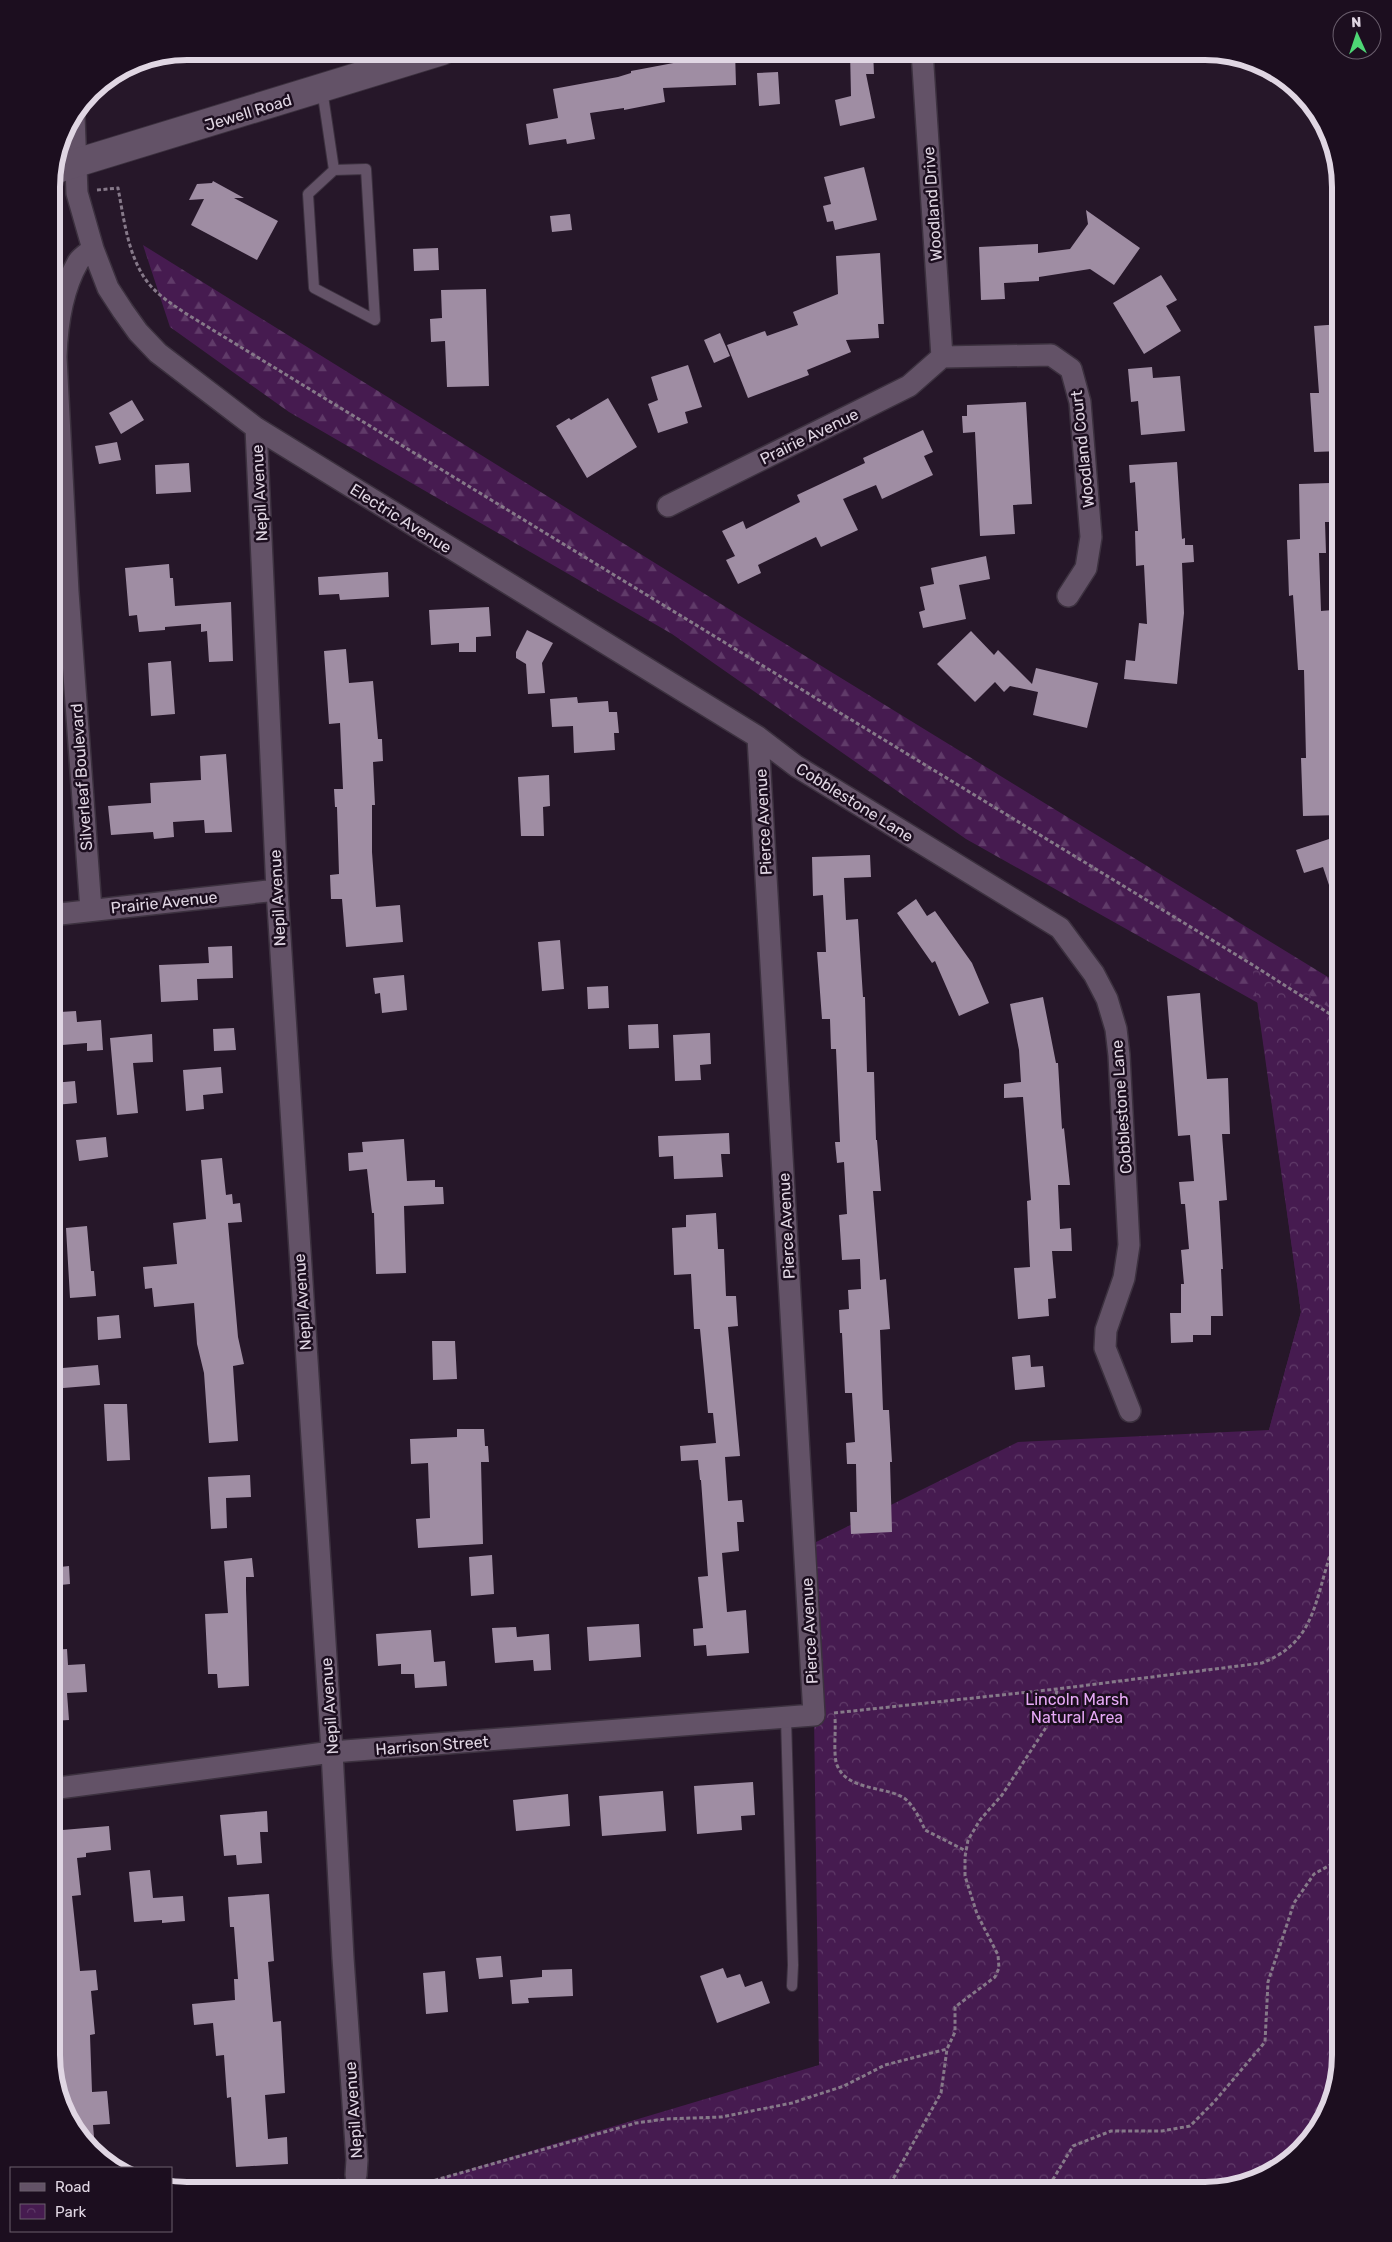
<svg xmlns="http://www.w3.org/2000/svg" width="1392" height="2242" font-family="Rubik,sans-serif">
<style>
.forest{fill:url(#forest-firs)}
.park{fill:url(#park-crowns)}
.building{fill:#9f8da3}
.lines{fill:none;stroke-linecap:round;stroke-linejoin:round}
.lane-casing{stroke:#3c313f;stroke-width:12}
.street-casing{stroke:#3c313f;stroke-width:24}
.secondary-casing{stroke:#3c313f;stroke-width:30}
.path{stroke:#867989;stroke-width:3;stroke-dasharray:4 2.5;stroke-linecap:butt}
.lane{stroke:#635267;stroke-width:10}
.street{stroke:#635267;stroke-width:21}
.secondary{stroke:#635267;stroke-width:28}
.labels{text-anchor:middle;stroke-width:5;stroke-linejoin:round;paint-order:stroke}
.street-label{font-size:16px;fill:#e0d6e3;stroke:#1c0e1f}
.park-label{font-size:16px;fill:#e7a9f6;stroke:#1c0e1f}
.rim{fill:none;stroke:#e0d6e3;stroke-width:6}
</style>
<defs>
<pattern id="forest-firs" width="22" height="20" patternUnits="userSpaceOnUse" patternTransform="scale(1.25)"><rect width="22" height="20" fill="#461b50"/><path d="M5 1l3.5 6h-7zM16 11l3.5 6h-7z" fill="#603b69"/></pattern>
<pattern id="park-crowns" width="20" height="18" patternUnits="userSpaceOnUse" patternTransform="scale(1.25)"><rect width="20" height="18" fill="#461b50"/><path d="M2 6a3 3 0 1 1 6 0M12 15a3 3 0 1 1 6 0" fill="none" stroke="#603b69"/></pattern>
</defs>
<rect width="100%" height="100%" fill="#261729"/>
<path class="forest" d="M 143,245 L 771,635 L 1341,985 L 1341,1617 L 1269,1430 L 1301,1312 L 1258,1003 L 966,839 L 672,634 L 289,412 L 170,327 Z"/>
<path class="park" d="M 1251,958 L 1341,1015 L 1341,2055 L 1318,2130 L 1265,2177 L 1205,2191 L 397,2191 L 819,2065 L 814,1715 L 804,1548 L 1018,1442 L 1269,1430 L 1301,1312 Z"/>
<path class="building" d="M 683,51 L 735,51 L 736,85 L 663,88 L 665,102 L 624,110 L 624,108 L 590,113 L 595,139 L 567,144 L 566,139 L 529,145 L 526,124 L 558,118 L 553,89 L 618,77 L 631,73 L 631,71 L 684,61 Z
M 850,51 L 873,51 L 874,74 L 866,74 L 875,118 L 840,126 L 835,100 L 851,96 Z
M 778,72 L 780,104 L 759,106 L 757,73 Z
M 864,167 L 877,220 L 835,230 L 833,221 L 827,222 L 823,206 L 831,204 L 824,177 Z
M 213,181 L 244,198 L 234,198 L 278,221 L 257,260 L 191,225 L 204,199 L 189,200 L 197,184 L 212,183 Z
M 1086,210 L 1140,248 L 1114,285 L 1090,269 L 1039,277 L 1039,281 L 1004,283 L 1005,299 L 981,300 L 979,247 L 1038,244 L 1038,253 L 1070,249 L 1088,224 Z
M 570,214 L 572,230 L 552,232 L 550,216 Z
M 438,248 L 439,270 L 414,271 L 413,249 Z
M 880,253 L 884,324 L 878,324 L 879,338 L 846,340 L 851,352 L 807,370 L 809,375 L 748,398 L 727,345 L 765,331 L 767,336 L 798,325 L 793,312 L 838,294 L 836,256 Z
M 1161,275 L 1177,300 L 1166,306 L 1181,331 L 1144,354 L 1113,303 Z
M 486,289 L 489,386 L 447,387 L 445,341 L 431,342 L 430,319 L 442,318 L 441,290 Z
M 1341,324 L 1341,451 L 1314,452 L 1310,393 L 1319,393 L 1314,326 Z
M 720,333 L 730,356 L 714,363 L 704,340 Z
M 688,365 L 702,407 L 685,412 L 688,423 L 658,433 L 648,404 L 658,400 L 651,377 Z
M 1152,367 L 1153,378 L 1180,376 L 1185,431 L 1141,435 L 1138,401 L 1131,402 L 1128,369 Z
M 608,398 L 637,447 L 587,478 L 556,426 L 569,418 L 571,420 Z
M 132,400 L 144,420 L 121,434 L 109,413 Z
M 1026,402 L 1032,504 L 1013,505 L 1015,534 L 980,536 L 975,432 L 963,433 L 962,416 L 967,416 L 967,405 Z
M 923,430 L 933,452 L 924,456 L 933,475 L 882,499 L 876,485 L 843,499 L 858,530 L 821,547 L 816,537 L 758,565 L 761,573 L 738,584 L 726,560 L 735,556 L 722,531 L 743,521 L 746,529 L 800,502 L 797,495 L 865,463 L 863,458 Z
M 117,442 L 121,460 L 99,464 L 95,446 Z
M 1177,462 L 1182,539 L 1185,538 L 1185,545 L 1193,545 L 1194,562 L 1182,563 L 1184,613 L 1177,684 L 1124,679 L 1126,660 L 1135,661 L 1139,623 L 1147,624 L 1144,565 L 1136,566 L 1135,531 L 1138,531 L 1135,482 L 1130,483 L 1129,465 Z
M 189,463 L 191,492 L 156,494 L 155,465 Z
M 1330,483 L 1331,522 L 1325,522 L 1326,553 L 1319,553 L 1321,611 L 1333,610 L 1334,629 L 1330,630 L 1333,687 L 1338,687 L 1339,741 L 1331,741 L 1332,794 L 1339,794 L 1340,815 L 1303,816 L 1301,758 L 1306,758 L 1304,670 L 1298,670 L 1293,595 L 1289,596 L 1287,540 L 1300,539 L 1299,484 Z
M 986,556 L 990,579 L 959,585 L 966,619 L 923,628 L 919,612 L 925,610 L 920,587 L 934,584 L 931,568 Z
M 169,564 L 170,578 L 173,578 L 175,606 L 231,602 L 233,661 L 209,662 L 207,631 L 201,632 L 201,624 L 165,627 L 165,630 L 139,632 L 137,615 L 129,616 L 125,568 Z
M 388,572 L 389,597 L 340,600 L 339,594 L 319,595 L 318,577 Z
M 489,607 L 491,636 L 476,637 L 476,652 L 459,652 L 459,643 L 431,645 L 429,610 Z
M 527,630 L 553,643 L 542,663 L 545,693 L 528,694 L 526,664 L 516,658 L 516,652 Z
M 971,631 L 994,655 L 998,650 L 1032,684 L 1036,668 L 1098,683 L 1087,728 L 1033,715 L 1038,692 L 1010,686 L 1004,692 L 995,682 L 975,702 L 937,664 Z
M 346,649 L 349,683 L 373,681 L 378,739 L 382,739 L 383,761 L 373,762 L 375,805 L 372,805 L 372,852 L 376,907 L 400,905 L 403,942 L 346,947 L 342,899 L 331,899 L 330,875 L 339,874 L 337,807 L 335,807 L 334,789 L 343,789 L 340,723 L 329,724 L 324,651 Z
M 171,661 L 175,714 L 151,716 L 148,663 Z
M 577,697 L 578,703 L 608,701 L 609,712 L 617,712 L 619,733 L 614,733 L 615,750 L 574,753 L 573,726 L 552,727 L 550,699 Z
M 226,754 L 232,832 L 205,833 L 204,820 L 173,822 L 174,837 L 154,839 L 153,832 L 111,835 L 108,806 L 151,803 L 150,783 L 201,780 L 200,756 Z
M 549,775 L 550,806 L 543,807 L 544,836 L 521,836 L 518,777 Z
M 1341,835 L 1341,911 L 1338,912 L 1323,867 L 1304,873 L 1296,850 Z
M 870,855 L 871,877 L 844,878 L 846,920 L 858,919 L 863,997 L 865,997 L 867,1072 L 874,1072 L 876,1140 L 877,1140 L 881,1191 L 873,1191 L 880,1280 L 886,1279 L 890,1329 L 880,1330 L 883,1410 L 889,1410 L 892,1462 L 890,1462 L 892,1532 L 851,1534 L 850,1512 L 857,1512 L 856,1464 L 847,1464 L 846,1443 L 855,1442 L 852,1393 L 845,1393 L 842,1333 L 840,1333 L 839,1310 L 849,1309 L 848,1290 L 861,1289 L 860,1259 L 842,1260 L 839,1215 L 847,1214 L 844,1162 L 837,1163 L 835,1142 L 840,1142 L 836,1049 L 831,1049 L 830,1019 L 822,1019 L 817,952 L 826,952 L 823,895 L 813,896 L 812,857 Z
M 916,899 L 927,916 L 935,911 L 972,963 L 989,1003 L 959,1016 L 935,961 L 932,963 L 897,913 Z
M 560,940 L 564,989 L 542,991 L 538,942 Z
M 232,946 L 233,978 L 197,979 L 198,1000 L 161,1002 L 159,965 L 209,963 L 208,947 Z
M 404,975 L 407,1010 L 382,1013 L 380,993 L 375,994 L 373,978 Z
M 608,986 L 609,1008 L 588,1009 L 587,987 Z
M 1200,993 L 1207,1079 L 1228,1078 L 1230,1134 L 1222,1134 L 1227,1200 L 1219,1201 L 1223,1269 L 1221,1269 L 1223,1316 L 1211,1316 L 1211,1335 L 1193,1335 L 1193,1342 L 1171,1343 L 1170,1313 L 1181,1313 L 1181,1284 L 1184,1284 L 1181,1250 L 1189,1249 L 1185,1204 L 1181,1204 L 1179,1182 L 1194,1181 L 1190,1135 L 1178,1136 L 1167,996 Z
M 1043,997 L 1056,1063 L 1058,1063 L 1062,1129 L 1064,1128 L 1070,1185 L 1058,1185 L 1060,1229 L 1071,1228 L 1072,1251 L 1052,1251 L 1056,1298 L 1048,1299 L 1049,1316 L 1018,1319 L 1014,1268 L 1030,1267 L 1027,1201 L 1031,1200 L 1023,1097 L 1004,1098 L 1004,1084 L 1021,1082 L 1019,1050 L 1010,1004 Z
M 76,1011 L 77,1022 L 101,1020 L 103,1050 L 87,1051 L 87,1043 L 62,1045 L 60,1012 Z
M 658,1024 L 659,1048 L 629,1049 L 628,1025 Z
M 234,1028 L 236,1050 L 214,1051 L 213,1029 Z
M 710,1033 L 711,1064 L 700,1065 L 701,1080 L 675,1081 L 673,1035 Z
M 152,1034 L 153,1062 L 133,1063 L 138,1113 L 117,1115 L 110,1038 Z
M 221,1067 L 223,1093 L 203,1095 L 204,1109 L 186,1111 L 183,1070 Z
M 75,1081 L 77,1103 L 55,1105 L 53,1083 Z
M 729,1133 L 730,1154 L 721,1154 L 723,1177 L 674,1179 L 673,1156 L 659,1157 L 658,1136 Z
M 106,1137 L 108,1157 L 79,1161 L 76,1140 Z
M 404,1139 L 407,1181 L 435,1180 L 435,1187 L 443,1187 L 444,1204 L 404,1206 L 406,1273 L 376,1274 L 374,1213 L 372,1213 L 367,1169 L 349,1171 L 348,1153 L 363,1152 L 362,1142 Z
M 222,1158 L 226,1195 L 232,1194 L 233,1204 L 240,1203 L 242,1222 L 228,1223 L 238,1337 L 244,1364 L 233,1366 L 238,1441 L 209,1443 L 204,1373 L 197,1344 L 194,1303 L 154,1307 L 152,1288 L 145,1289 L 143,1267 L 177,1264 L 173,1223 L 206,1219 L 201,1160 Z
M 716,1213 L 718,1249 L 724,1249 L 726,1296 L 736,1296 L 738,1326 L 728,1327 L 740,1456 L 725,1457 L 728,1501 L 742,1500 L 744,1522 L 737,1522 L 739,1551 L 722,1553 L 727,1612 L 746,1610 L 749,1653 L 707,1656 L 706,1645 L 694,1646 L 693,1629 L 703,1628 L 698,1577 L 708,1576 L 701,1480 L 700,1480 L 698,1460 L 681,1461 L 680,1446 L 716,1443 L 713,1413 L 708,1413 L 700,1329 L 694,1329 L 691,1274 L 674,1275 L 672,1228 L 686,1227 L 686,1215 Z
M 87,1226 L 91,1271 L 94,1271 L 96,1296 L 70,1298 L 66,1228 Z
M 119,1315 L 121,1338 L 98,1340 L 97,1317 Z
M 432,1341 L 455,1341 L 457,1379 L 433,1380 Z
M 1030,1355 L 1031,1367 L 1043,1366 L 1045,1387 L 1015,1390 L 1012,1357 Z
M 98,1365 L 100,1385 L 51,1389 L 51,1369 Z
M 104,1404 L 127,1404 L 130,1460 L 107,1461 Z
M 457,1429 L 484,1429 L 485,1446 L 488,1446 L 489,1462 L 481,1462 L 483,1544 L 418,1548 L 416,1519 L 430,1518 L 428,1463 L 411,1464 L 410,1439 L 457,1437 Z
M 250,1475 L 251,1497 L 226,1498 L 227,1528 L 211,1529 L 208,1477 Z
M 492,1555 L 494,1594 L 471,1596 L 469,1557 Z
M 252,1558 L 254,1577 L 246,1577 L 246,1590 L 249,1686 L 218,1688 L 217,1674 L 208,1674 L 205,1614 L 228,1613 L 224,1561 Z
M 69,1566 L 70,1584 L 51,1586 L 51,1568 Z
M 639,1624 L 641,1657 L 589,1661 L 587,1627 Z
M 516,1627 L 517,1637 L 549,1634 L 551,1670 L 534,1671 L 533,1660 L 495,1663 L 492,1628 Z
M 431,1630 L 434,1662 L 445,1661 L 447,1686 L 415,1688 L 414,1674 L 401,1674 L 401,1664 L 378,1666 L 376,1634 Z
M 67,1649 L 68,1665 L 85,1664 L 87,1692 L 67,1693 L 69,1720 L 51,1721 L 51,1650 Z
M 753,1782 L 755,1815 L 741,1816 L 742,1830 L 697,1834 L 694,1786 Z
M 663,1791 L 666,1831 L 602,1836 L 599,1796 Z
M 568,1794 L 570,1826 L 516,1831 L 513,1800 Z
M 267,1811 L 268,1832 L 260,1832 L 262,1863 L 237,1865 L 236,1855 L 224,1856 L 220,1815 Z
M 109,1826 L 111,1850 L 86,1853 L 86,1857 L 77,1858 L 81,1895 L 72,1896 L 80,1971 L 96,1970 L 98,1990 L 91,1991 L 95,2034 L 90,2035 L 92,2092 L 107,2091 L 110,2124 L 93,2125 L 95,2149 L 65,2115 L 51,2055 L 51,2049 L 55,2049 L 51,2008 L 51,1831 Z
M 150,1870 L 153,1898 L 183,1896 L 185,1921 L 162,1923 L 162,1920 L 134,1922 L 129,1872 Z
M 269,1894 L 274,1961 L 268,1962 L 273,2022 L 281,2021 L 285,2093 L 265,2095 L 268,2139 L 287,2137 L 288,2164 L 236,2167 L 231,2097 L 227,2098 L 224,2055 L 216,2056 L 213,2023 L 194,2025 L 192,2004 L 235,2000 L 234,1979 L 238,1979 L 234,1927 L 230,1927 L 228,1897 Z
M 501,1956 L 503,1977 L 479,1979 L 476,1958 Z
M 723,1968 L 727,1978 L 740,1974 L 745,1987 L 762,1981 L 770,2003 L 717,2023 L 700,1976 Z
M 572,1969 L 573,1996 L 528,1998 L 529,2003 L 512,2004 L 510,1980 L 542,1977 L 542,1970 Z
M 445,1971 L 448,2012 L 426,2014 L 423,1973 Z"/>
<g class="lines">
<g class="lane-casing">
<path id="lane" d="M 322,89 L 334,170 L 366,169 L 375,320 L 314,288 L 308,194 L 334,170
M 786,1718 L 793,1965 L 792,1986"/>
</g>
<g class="street-casing">
<path id="street" d="M 922,51 L 942,357
M 74,116 L 77,193 L 93,249 L 108,288 L 123,311 L 138,332 L 158,353 L 256,428 L 758,737 L 796,766 L 1060,928 L 1094,974 L 1107,999 L 1116,1029 L 1119,1055 L 1129,1245 L 1124,1278 L 1106,1330 L 1105,1348 L 1130,1411
M 942,357 L 1051,355 L 1071,369 L 1080,402 L 1091,537 L 1086,568 L 1068,596
M 256,428 L 277,890 L 332,1752 L 343,1958 L 357,2160 L 356,2175
M 668,506 L 909,386 L 942,357
M 91,910 L 68,592 L 56,357 C 57,325 62,290 78,262 C 81,257 88,253 93,249
M 51,915 L 277,890
M 51,1789 L 332,1752 L 814,1715 L 758,737"/>
</g>
<g class="secondary-casing">
<path id="secondary" d="M 53,170 L 442,51"/>
</g>
<path class="path" d="M 97,190 L 118,188 C 124,219 128,258 149,284 C 159,296 172,304 185,313 L 1248,962 L 1341,1021
M 52,197 L 59,196
M 834,1713 L 1057,1689 L 1262,1663 C 1307,1645 1313,1615 1325,1572 C 1329,1559 1331,1547 1341,1537
M 835,1719 C 836,1730 833,1755 837,1765 C 847,1791 885,1786 904,1798 C 913,1804 921,1821 925,1830 L 966,1851
M 304,2191 L 339,2180
M 397,2191 L 636,2123 L 666,2119 L 721,2117 L 792,2103 L 844,2086 L 885,2065 L 947,2049 L 955,2032 L 955,2007 L 995,1977 L 999,1968 L 998,1955 L 977,1914 L 965,1876 L 965,1857 L 968,1840 L 980,1820 L 1002,1795 L 1045,1729 L 1054,1709 L 1057,1689
M 892,2191 L 892,2181 L 941,2093 L 947,2049
M 1046,2191 L 1073,2146 L 1111,2131 L 1162,2131 L 1190,2126 L 1214,2102 L 1265,2042 L 1268,1982 L 1294,1903 L 1314,1874 L 1341,1859"/>
<use href="#lane" class="lane"/>
<use href="#street" class="street"/>
<use href="#secondary" class="secondary"/>
</g>
<g class="labels">
<g class="street-label">
<text transform="translate(248 112) rotate(-17)" y="6">Jewell Road</text>
<text transform="translate(932 204) rotate(-94)" y="6">Woodland Drive</text>
<text transform="translate(809 436) rotate(-26)" y="6">Prairie Avenue</text>
<text transform="translate(1082 449) rotate(-96)" y="6">Woodland Court</text>
<text transform="translate(259 493) rotate(-93)" y="6">Nepil Avenue</text>
<text transform="translate(401 518) rotate(32)" y="6">Electric Avenue</text>
<text transform="translate(81 777) rotate(-94)" y="6">Silverleaf Boulevard</text>
<text transform="translate(855 802) rotate(32)" y="6">Cobblestone Lane</text>
<text transform="translate(763 822) rotate(-93)" y="6">Pierce Avenue</text>
<text transform="translate(277 898) rotate(-93)" y="6">Nepil Avenue</text>
<text transform="translate(164 902) rotate(-6)" y="6">Prairie Avenue</text>
<text transform="translate(1121 1107) rotate(-94)" y="6">Cobblestone Lane</text>
<text transform="translate(786 1226) rotate(-93)" y="6">Pierce Avenue</text>
<text transform="translate(302 1302) rotate(-94)" y="6">Nepil Avenue</text>
<text transform="translate(809 1631) rotate(-93)" y="6">Pierce Avenue</text>
<text transform="translate(329 1706) rotate(-94)" y="6">Nepil Avenue</text>
<text transform="translate(432 1745) rotate(-4)" y="6">Harrison Street</text>
<text transform="translate(353 2110) rotate(-94)" y="6">Nepil Avenue</text>
</g>
<g class="park-label">
<text x="1077" y="1705">Lincoln Marsh<tspan x="1077" dy="18">Natural Area</tspan></text>
</g>
</g>
<path d="M0 0H1392V2242H0ZM187 60H1205A127 127 0 0 1 1332 187V2055A127 127 0 0 1 1205 2182H187A127 127 0 0 1 60 2055V187A127 127 0 0 1 187 60Z" fill="#1c0e1f" fill-rule="evenodd"/>
<path class="rim" d="M187 60H1205A127 127 0 0 1 1332 187V2055A127 127 0 0 1 1205 2182H187A127 127 0 0 1 60 2055V187A127 127 0 0 1 187 60Z"/>
<rect x="10" y="2167" width="162" height="65" fill="#1c0e1f" stroke="#6a5e6d"/>
<rect x="20" y="2183" width="25" height="8" fill="#635267" stroke="#6a5e6d"/>
<text x="55" y="2192" font-size="15" fill="#e0d6e3">Road</text>
<rect x="20" y="2204" width="25" height="15" fill="url(#park-crowns)" stroke="#6a5e6d"/>
<text x="55" y="2217" font-size="15" fill="#e0d6e3">Park</text>
<g transform="translate(1357 35) rotate(357)"><circle r="24" fill="#1c0e1f" stroke="#6a5e6d"/>
<path d="M0-4L9 19L0 12L-9 19Z" fill="#4ed675"/>
<text y="-8" font-size="14" font-weight="bold" text-anchor="middle" fill="#e0d6e3">N</text>
</g>
</svg>
